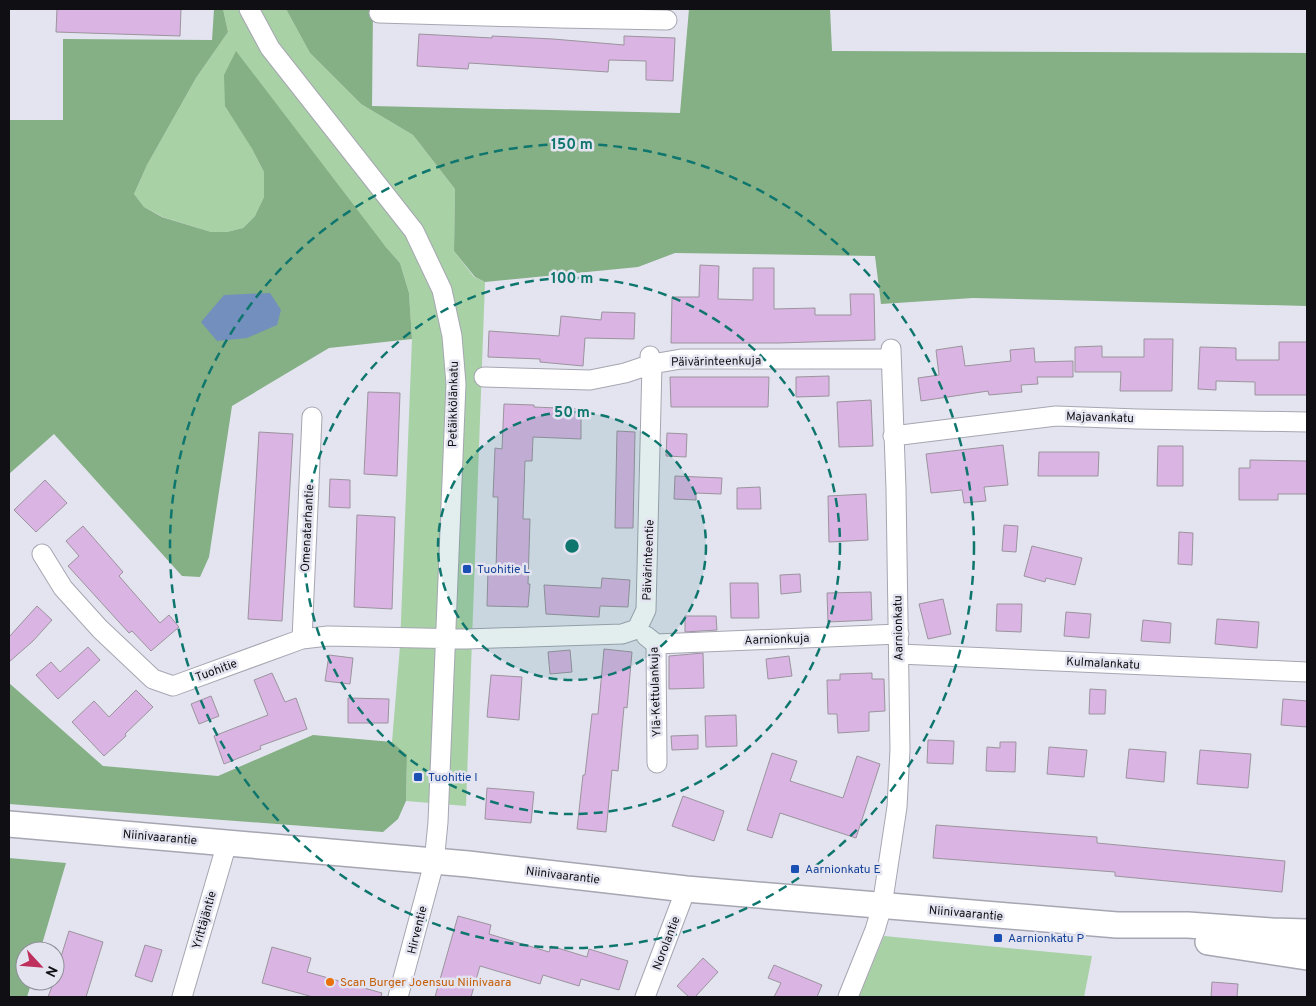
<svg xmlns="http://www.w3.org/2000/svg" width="1316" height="1006" font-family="Overpass,sans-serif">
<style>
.green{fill:#a8d1a6}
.forest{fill:#85af84}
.water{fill:#738fbd}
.building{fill:#dab4e3;stroke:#9b949d}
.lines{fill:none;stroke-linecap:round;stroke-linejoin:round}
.minor-casing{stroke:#a5a6b1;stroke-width:21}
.major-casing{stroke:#a5a6b1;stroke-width:28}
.minor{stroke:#fff;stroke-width:19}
.major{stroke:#fff;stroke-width:25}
.ring{fill:none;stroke:#0f766e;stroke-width:2.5;stroke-dasharray:9 6}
.transit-dot{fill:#1a4fb4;stroke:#e3e4f0;stroke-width:2}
.food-dot{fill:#e8710a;stroke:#e3e4f0;stroke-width:2}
.labels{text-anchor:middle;stroke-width:5;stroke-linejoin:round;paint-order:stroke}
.street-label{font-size:12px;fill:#101014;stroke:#e3e4f0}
.transit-label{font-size:12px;fill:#164399;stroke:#e3e4f0;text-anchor:start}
.food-label{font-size:12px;fill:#c56008;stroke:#e3e4f0;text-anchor:start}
.centre{fill:#0f766e;stroke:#e3e4f0;stroke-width:2.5}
.ring-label{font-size:15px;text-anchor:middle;font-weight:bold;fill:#0f766e;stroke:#e3e4f0;stroke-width:5;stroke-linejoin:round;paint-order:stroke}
</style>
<rect width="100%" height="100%" fill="#e3e4f0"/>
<path class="green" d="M 223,9 L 286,9 L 310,53 L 361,104 L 413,135 L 455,189 L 454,251 L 474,277 L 485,282 L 466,806 L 406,801 L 407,756 L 392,742 L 400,646 L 412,339 L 409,293 L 400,263 L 385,246 L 251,147 L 264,172 L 264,197 L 255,216 L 243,228 L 227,232 L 211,232 L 163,217 L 144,207 L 134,194 L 147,165 L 196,78 L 228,32 Z
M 884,936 L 1092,956 L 1084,997 L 859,997 Z"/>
<path class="forest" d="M 214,9 L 223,9 L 228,32 L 196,78 L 147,165 L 134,194 L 144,207 L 162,217 L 211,232 L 227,232 L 243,228 L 255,216 L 264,197 L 264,172 L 251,147 L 225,106 L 224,75 L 236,51 L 385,246 L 400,263 L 409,293 L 412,339 L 329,348 L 232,406 L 209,557 L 200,577 L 182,576 L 54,434 L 9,474 L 9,120 L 63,120 L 63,39 L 212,40 Z
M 286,9 L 373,9 L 372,106 L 680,113 L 689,9 L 830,9 L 832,51 L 1307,53 L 1307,306 L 973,298 L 881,304 L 875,256 L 675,253 L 638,267 L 485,282 L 475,277 L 454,251 L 455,189 L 413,135 L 361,104 L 310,53 Z
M 9,683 L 103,766 L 218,776 L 313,735 L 392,742 L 407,755 L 406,801 L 398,819 L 383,832 L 9,804 Z
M 9,858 L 66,863 L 40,951 L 25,951 L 25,981 L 32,981 L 27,997 L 9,997 Z"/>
<path class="water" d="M 270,293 L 281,310 L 277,325 L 247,338 L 217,341 L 201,322 L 224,295 Z"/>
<path class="building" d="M 57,9 L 181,9 L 180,36 L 56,32 Z
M 419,34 L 492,38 L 492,36 L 553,39 L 624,45 L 624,36 L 675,38 L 673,81 L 646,80 L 646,61 L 609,60 L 608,72 L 469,63 L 468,69 L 417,66 Z
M 700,265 L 719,266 L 718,299 L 753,300 L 753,268 L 774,268 L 774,309 L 815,308 L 815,315 L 851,315 L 850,294 L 874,294 L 875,340 L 779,343 L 671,343 L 672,297 L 699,297 Z
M 602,312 L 635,313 L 634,339 L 585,338 L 583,366 L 540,362 L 540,359 L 488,357 L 489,331 L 559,336 L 561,316 L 601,320 Z
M 1144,339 L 1173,339 L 1172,391 L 1120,391 L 1121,372 L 1075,372 L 1075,347 L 1102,346 L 1102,357 L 1144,357 Z
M 1279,342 L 1307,342 L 1307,395 L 1255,395 L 1255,382 L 1216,381 L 1216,390 L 1198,389 L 1200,347 L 1236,348 L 1236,360 L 1279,360 Z
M 962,346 L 965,366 L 1011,361 L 1010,350 L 1034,348 L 1035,362 L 1073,361 L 1073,377 L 1037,377 L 1038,384 L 1021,385 L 1022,392 L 989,395 L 988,391 L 921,401 L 918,378 L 939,375 L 936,350 Z
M 829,376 L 829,396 L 796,397 L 796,377 Z
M 670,377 L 769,377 L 768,407 L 671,407 Z
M 368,392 L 400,393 L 397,476 L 364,474 Z
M 871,400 L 873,446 L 839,447 L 837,402 Z
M 504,404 L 534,405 L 534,407 L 581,409 L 581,439 L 533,437 L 532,461 L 525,461 L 523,519 L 530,519 L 528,584 L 530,584 L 528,607 L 487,606 L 488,570 L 496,570 L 498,497 L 493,497 L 495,448 L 502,449 Z
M 617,431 L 635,432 L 633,528 L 615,528 Z
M 259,432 L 293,434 L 282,621 L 248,619 Z
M 667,433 L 687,434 L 686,457 L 666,456 Z
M 1003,445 L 1008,485 L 984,487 L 986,501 L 964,503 L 962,490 L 931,493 L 926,454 Z
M 1158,446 L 1183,446 L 1183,486 L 1157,486 Z
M 1039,452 L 1099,452 L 1098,476 L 1038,476 Z
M 1250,460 L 1307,461 L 1307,494 L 1278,494 L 1278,500 L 1239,500 L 1239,468 L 1250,468 Z
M 675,476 L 722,478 L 721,494 L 696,493 L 696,500 L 674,499 Z
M 330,479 L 350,480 L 350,508 L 329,507 Z
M 45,480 L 67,503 L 36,532 L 14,510 Z
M 760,487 L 761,509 L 737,509 L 737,488 Z
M 866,494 L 868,540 L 829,542 L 828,496 Z
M 357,515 L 395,517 L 392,609 L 354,607 Z
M 1004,525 L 1018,526 L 1016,552 L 1002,551 Z
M 83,526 L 123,572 L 119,576 L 160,623 L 169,615 L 179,627 L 151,651 L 132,631 L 129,633 L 68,566 L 79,556 L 66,541 Z
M 1179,532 L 1193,533 L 1192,565 L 1178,564 Z
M 1032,546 L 1082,558 L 1075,585 L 1046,578 L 1045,582 L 1024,576 Z
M 800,574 L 801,592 L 781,594 L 780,575 Z
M 602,578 L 630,580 L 628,607 L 600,606 L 599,617 L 546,614 L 544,585 L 601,588 Z
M 730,583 L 758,583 L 759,618 L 731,618 Z
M 871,592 L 872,620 L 828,622 L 827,593 Z
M 943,599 L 951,634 L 928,639 L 919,604 Z
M 997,604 L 1022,604 L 1021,632 L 996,631 Z
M 37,606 L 52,620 L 33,641 L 9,662 L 9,637 Z
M 1066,612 L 1091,614 L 1089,638 L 1064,636 Z
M 685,616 L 716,616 L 717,630 L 685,632 Z
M 1217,619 L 1259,622 L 1257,648 L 1215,644 Z
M 1143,620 L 1171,623 L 1170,643 L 1141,641 Z
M 88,647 L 100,660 L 58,699 L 36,675 L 51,662 L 60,672 Z
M 604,649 L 632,652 L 627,708 L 624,707 L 618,771 L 612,770 L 606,832 L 577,829 L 583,775 L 585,775 L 592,714 L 598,714 Z
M 570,650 L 572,672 L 550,674 L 548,652 Z
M 703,653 L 704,688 L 669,689 L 669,656 Z
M 329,655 L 353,658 L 350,684 L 325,681 Z
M 789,656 L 792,676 L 768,679 L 766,659 Z
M 272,673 L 285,702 L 296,698 L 307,729 L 260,746 L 261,749 L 224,764 L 214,736 L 268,715 L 254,680 Z
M 872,673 L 872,679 L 884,679 L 885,711 L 869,712 L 869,731 L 838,733 L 837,714 L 828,714 L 827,680 L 840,680 L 840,674 Z
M 491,675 L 522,677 L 519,720 L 487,717 Z
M 1090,689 L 1106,690 L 1105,714 L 1089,714 Z
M 136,690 L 153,707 L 125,734 L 126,736 L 104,756 L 72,722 L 94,701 L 109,717 Z
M 211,696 L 219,716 L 199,724 L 191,704 Z
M 348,698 L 389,699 L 388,723 L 348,723 Z
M 1283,699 L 1307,701 L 1307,727 L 1281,725 Z
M 736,715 L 737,746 L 706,747 L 705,716 Z
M 698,735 L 698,749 L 672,750 L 671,736 Z
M 928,740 L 954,741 L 953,764 L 927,763 Z
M 1000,742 L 1016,742 L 1015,772 L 986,771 L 987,747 L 1000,748 Z
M 1049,747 L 1087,750 L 1084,777 L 1047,774 Z
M 1129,749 L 1166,752 L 1164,782 L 1126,778 Z
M 1200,750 L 1251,754 L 1248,788 L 1197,784 Z
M 772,753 L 797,761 L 790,781 L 843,798 L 857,756 L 880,764 L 856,838 L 780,813 L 772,838 L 747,830 Z
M 487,788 L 534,792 L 531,823 L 485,819 Z
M 683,796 L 724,811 L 714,841 L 672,826 Z
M 936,825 L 1097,837 L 1097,843 L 1285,861 L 1282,892 L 1115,876 L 1115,872 L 933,858 Z
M 458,916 L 491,925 L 489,934 L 549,952 L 551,946 L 587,957 L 589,949 L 628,961 L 619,990 L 581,979 L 579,986 L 543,975 L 540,984 L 480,966 L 471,997 L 435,997 Z
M 69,931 L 103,942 L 86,997 L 48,997 L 54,981 L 55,981 L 55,976 Z
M 145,945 L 162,950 L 152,982 L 135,976 Z
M 272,947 L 311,958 L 307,972 L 382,993 L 381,997 L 313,997 L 262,983 Z
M 703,958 L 718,972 L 695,997 L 689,997 L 677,986 Z
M 774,965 L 822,985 L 817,997 L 774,997 L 781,983 L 768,978 Z
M 1212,982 L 1238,984 L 1237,997 L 1211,997 Z"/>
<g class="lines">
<g class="minor-casing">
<path id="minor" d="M 249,9 L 270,48 L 414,231 L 442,290 L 452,336 L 456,384 L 438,822 L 434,863 L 398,997
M 379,13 L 559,18 L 571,12 L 573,9
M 559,18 L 667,20
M 484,377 L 590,380 L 625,373 L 652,364 L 681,359 L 891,359
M 893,436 L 1056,416 L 1137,419 L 1307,422
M 42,554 L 63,588 L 100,629 L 153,679 L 173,686 L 302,639 L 328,636 L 466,639 L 622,634 L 637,629 L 646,610 L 652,364 L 650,356
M 646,636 L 656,644 L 657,763
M 302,639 L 312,417
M 656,644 L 899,634
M 899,654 L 1307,672
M 182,997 L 227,843
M 645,997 L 686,889
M 848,997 L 875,930 L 882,906 L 897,807 L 900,750 L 896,489 L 891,349"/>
</g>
<g class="major-casing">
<path id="major" d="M 9,824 L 468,864 L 686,889 L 1117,925 L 1188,925 L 1272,931 L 1307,932
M 1208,942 L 1307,957"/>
</g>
<use href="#minor" class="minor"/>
<use href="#major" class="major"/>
</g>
<circle cx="572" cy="546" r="134" fill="#0f766e" fill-opacity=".12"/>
<g class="ring">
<circle cx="572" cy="546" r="134"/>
<circle cx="572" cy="546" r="268"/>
<circle cx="572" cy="546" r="402"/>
</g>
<g class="transit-dot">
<rect x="462" y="564" width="10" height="10" rx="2.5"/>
<rect x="413" y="772" width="10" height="10" rx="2.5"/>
<rect x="790" y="864" width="10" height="10" rx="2.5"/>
<rect x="993" y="933" width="10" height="10" rx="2.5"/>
</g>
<circle class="food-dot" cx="330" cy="982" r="5"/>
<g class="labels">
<g class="street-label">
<text transform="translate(716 361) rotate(-1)" y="4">Päivärinteenkuja</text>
<text transform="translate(453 404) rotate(-89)" y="4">Petäikkölänkatu</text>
<text transform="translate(1100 417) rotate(2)" y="4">Majavankatu</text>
<text transform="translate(307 528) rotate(-87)" y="4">Omenatarhantie</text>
<text transform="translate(648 560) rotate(-88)" y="4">Päivärinteentie</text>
<text transform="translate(898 628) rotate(-91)" y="4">Aarnionkatu</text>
<text transform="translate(777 639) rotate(-2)" y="4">Aarnionkuja</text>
<text transform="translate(1103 663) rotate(3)" y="4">Kulmalankatu</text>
<text transform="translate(216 670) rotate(-20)" y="4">Tuohitie</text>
<text transform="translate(655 692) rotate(-92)" y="4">Ylä-Kettulankuja</text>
<text transform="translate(160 837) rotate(5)" y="4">Niinivaarantie</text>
<text transform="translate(563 875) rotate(7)" y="4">Niinivaarantie</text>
<text transform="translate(966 913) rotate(5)" y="4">Niinivaarantie</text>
<text transform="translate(204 920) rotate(-74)" y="4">Yrittäjäntie</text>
<text transform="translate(417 930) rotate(-76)" y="4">Hirventie</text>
<text transform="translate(666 943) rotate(-69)" y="4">Norolantie</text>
</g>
<g class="transit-label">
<text x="477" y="573">Tuohitie L</text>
<text x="428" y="781">Tuohitie I</text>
<text x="805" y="873">Aarnionkatu E</text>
<text x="1008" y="942">Aarnionkatu P</text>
</g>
<g class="food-label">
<text x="340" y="986">Scan Burger Joensuu Niinivaara</text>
</g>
</g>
<circle cx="572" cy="546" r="8" class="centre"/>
<g class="ring-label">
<text x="572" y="149">150 m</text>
<text x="572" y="283">100 m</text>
<text x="572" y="417">50 m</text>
</g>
<rect width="1316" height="1006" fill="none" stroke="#101014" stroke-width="20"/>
<g transform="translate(40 966) rotate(116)"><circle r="24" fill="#e3e4f0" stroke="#8f8f98"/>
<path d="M0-4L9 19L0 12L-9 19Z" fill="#be2f5d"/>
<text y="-8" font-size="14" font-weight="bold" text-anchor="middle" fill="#101014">N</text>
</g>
</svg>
